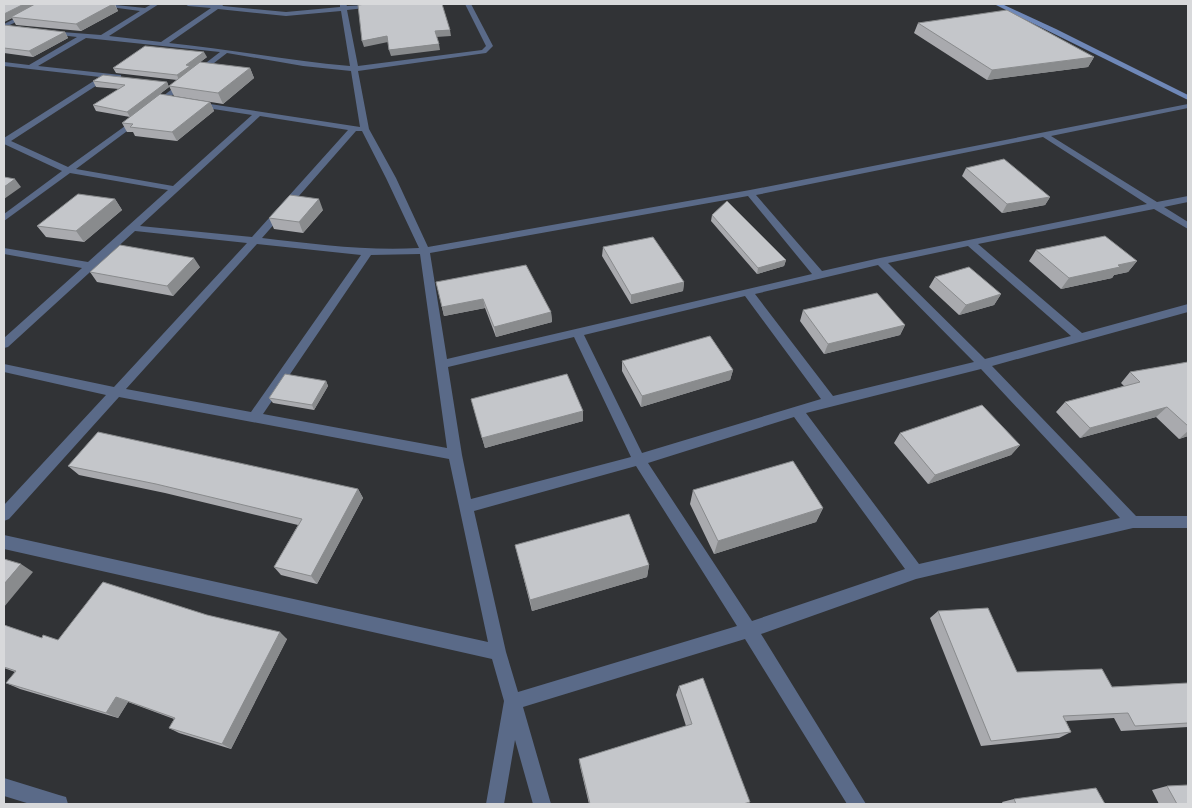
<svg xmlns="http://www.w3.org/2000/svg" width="1192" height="808" font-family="Lora,serif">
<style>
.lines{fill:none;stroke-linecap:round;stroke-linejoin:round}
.street{fill:#5a6a88;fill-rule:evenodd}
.secondary{fill:#6f88b8;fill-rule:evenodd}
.wall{fill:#a9aaae}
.shaded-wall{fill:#898b8d}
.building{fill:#c4c6ca;stroke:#898b8d}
</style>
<rect width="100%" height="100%" fill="#313336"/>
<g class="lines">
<path class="street" d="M 44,4 L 51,4 L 4,28 L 4,24 Z
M 88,4 L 106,4 L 145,8 L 152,4 L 159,4 L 109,36 L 161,42 L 211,8 L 188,6 L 185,4 L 222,4 L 223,6 L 286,12 L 340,7 L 340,4 L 346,4 L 347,6 L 386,4 L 383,6 L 347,10 L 358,66 L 482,50 L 486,46 L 465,4 L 471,4 L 493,46 L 486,53 L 358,71 L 369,129 L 396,178 L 428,247 L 750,190 L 1188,104 L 1188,108 L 1051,136 L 1157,202 L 1188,196 L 1188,202 L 1164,207 L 1188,222 L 1188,229 L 1154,209 L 978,244 L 1082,333 L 1188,304 L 1188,312 L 992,366 L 1136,516 L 1188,516 L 1188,528 L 1133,528 L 916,579 L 761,634 L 866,804 L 847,804 L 745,639 L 523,707 L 551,804 L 533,804 L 515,740 L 504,804 L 486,804 L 504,701 L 492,659 L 4,549 L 4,535 L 488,642 L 449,459 L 119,397 L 9,519 L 4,521 L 4,505 L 106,395 L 4,372 L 4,364 L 114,387 L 247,243 L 135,231 L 8,347 L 4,348 L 4,338 L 82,268 L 4,254 L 4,248 L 88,262 L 168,190 L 70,173 L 4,221 L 4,214 L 62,171 L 4,144 L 4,138 L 100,77 L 4,66 L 4,62 L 29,65 L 77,37 L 51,34 L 49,33 L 49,31 L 101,35 L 140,11 ZM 218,9 L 286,16 L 341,11 L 350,66 C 290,61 230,49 169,43 ZM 86,38 L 220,52 L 154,103 L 154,107 L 157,107 L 227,53 L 303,66 L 351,71 L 360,127 L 197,102 L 194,102 L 194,106 L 252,115 L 173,186 L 76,169 L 142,120 L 143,118 L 139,116 L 68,167 L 11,141 L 108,78 L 121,79 L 121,75 L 38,66 ZM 260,116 L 348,130 L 252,237 L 140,226 ZM 356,131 L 362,131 L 386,178 L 419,248 C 366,251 314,244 262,238 ZM 1043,137 L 1147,204 L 880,258 L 822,271 L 756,195 ZM 748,196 L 812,274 L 447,359 L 430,253 ZM 257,244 L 361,255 L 251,412 L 126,389 ZM 968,246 L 1071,336 L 985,359 L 888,263 ZM 420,254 L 447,448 L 263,414 L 371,255 ZM 878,265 L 974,362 L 833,396 L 755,294 ZM 745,296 L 821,399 L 642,453 L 584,335 ZM 574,337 L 631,457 L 471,499 L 462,455 L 448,367 ZM 981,369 L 1120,518 L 919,564 L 806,413 ZM 794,417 L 905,569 L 752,621 L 648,463 ZM 636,466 L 737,626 L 518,692 L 506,652 L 474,511 Z
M 4,778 L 59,795 L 66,797 L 68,804 L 30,804 L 4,796 Z"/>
<path class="secondary" d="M 994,4 L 1002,4 L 1056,29 L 1188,95 L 1188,100 Z"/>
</g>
<path class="wall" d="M 4,4 L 131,4 L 128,5 L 115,4 L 118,11 L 81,31 L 16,25 L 12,18 L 4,22 Z
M 918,23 L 1094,57 L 1088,67 L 987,80 L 914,33 Z
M 4,25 L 65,32 L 68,38 L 33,57 L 4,53 Z
M 207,57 L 191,69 L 250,68 L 254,78 L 223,104 L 174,96 L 169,86 L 177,80 L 116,73 L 113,68 Z
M 93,81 L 167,82 L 169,87 L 130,117 L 96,111 L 93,105 L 119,89 L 96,87 Z
M 210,102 L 214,111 L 177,141 L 135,136 L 133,132 L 127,132 L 122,123 Z
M 966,168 L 1050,197 L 1045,205 L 1002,213 L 962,176 Z
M 115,199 L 122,210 L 84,242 L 46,237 L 37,226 Z
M 323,210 L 303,233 L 274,229 L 269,218 Z
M 712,215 L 786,260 L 784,266 L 757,274 L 711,221 Z
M 603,247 L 684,282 L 683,291 L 631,304 L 602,256 Z
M 1036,250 L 1137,261 L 1128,272 L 1114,275 L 1112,278 L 1061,289 L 1029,261 Z
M 200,267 L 173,296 L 97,282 L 90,272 Z
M 935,277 L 1001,294 L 994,305 L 959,315 L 929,287 Z
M 436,282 L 551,312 L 552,322 L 496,337 L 485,308 L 444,316 Z
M 803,310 L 905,325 L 900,335 L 824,354 L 800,321 Z
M 622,361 L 733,370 L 730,380 L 641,407 L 622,371 Z
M 1188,362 L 1188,436 L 1179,439 L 1156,417 L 1080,438 L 1056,412 L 1065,402 L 1124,386 L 1121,383 L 1130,372 Z
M 326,381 L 328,386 L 314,410 L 273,403 L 269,398 Z
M 471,399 L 583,411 L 583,421 L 485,448 Z
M 900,433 L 1020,445 L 1011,455 L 928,484 L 894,443 Z
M 68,466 L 358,489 L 363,498 L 317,584 L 281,575 L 274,567 L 298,525 L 165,493 L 79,475 Z
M 693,490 L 823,508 L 816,522 L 714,554 L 690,504 Z
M 515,545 L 649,565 L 647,577 L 532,611 Z
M 938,611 L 1017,672 L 1112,687 L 1188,683 L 1188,727 L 1121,731 L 1114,718 L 1066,721 L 1071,732 L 1059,738 L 981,746 L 930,618 Z
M 207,615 L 287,639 L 231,749 L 179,733 L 169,728 L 174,719 L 128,702 L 118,718 L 20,689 L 6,683 L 15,672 L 4,668 L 4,625 L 42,638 L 58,640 Z
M 679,686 L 748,804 L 589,804 L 580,766 L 579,759 L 686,726 L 676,695 Z
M 1167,786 L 1188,804 L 1159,804 L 1152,790 Z
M 1014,799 L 1105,804 L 1003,804 L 1002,802 Z"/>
<path class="shaded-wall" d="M 24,4 L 40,4 L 11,17 L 12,18 L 4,22 L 4,14 Z
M 113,4 L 114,4 L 118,11 L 81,31 L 76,24 Z
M 450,30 L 451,36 L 436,37 L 435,31 Z
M 65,32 L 68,38 L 33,57 L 29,51 Z
M 387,36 L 388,42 L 364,47 L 362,41 Z
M 439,44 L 440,50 L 391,56 L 389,50 Z
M 204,52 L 207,57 L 191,69 L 192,71 L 179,80 L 177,75 L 186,65 Z
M 1094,57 L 1088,67 L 987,80 L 992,70 Z
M 250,68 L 254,78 L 223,104 L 218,93 Z
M 167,82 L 169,87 L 130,117 L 127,112 Z
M 210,102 L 214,111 L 177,141 L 172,132 Z
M 15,179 L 21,187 L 4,199 L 4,187 Z
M 1050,197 L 1045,205 L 1002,213 L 1007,204 Z
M 115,199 L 122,210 L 84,242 L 76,231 Z
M 319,199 L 323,210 L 303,233 L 299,222 Z
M 194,258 L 200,267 L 173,296 L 167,286 Z
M 786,260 L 784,266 L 757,274 L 758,268 Z
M 1137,261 L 1128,272 L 1114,275 L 1112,278 L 1061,289 L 1069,278 L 1118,265 Z
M 684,282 L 683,291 L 631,304 L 631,295 Z
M 1001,294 L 994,305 L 959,315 L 966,305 Z
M 483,299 L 485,308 L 444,316 L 442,307 Z
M 551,312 L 552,322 L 496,337 L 494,327 Z
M 905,325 L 900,335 L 824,354 L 828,344 Z
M 733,370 L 730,380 L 641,407 L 642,396 Z
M 326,381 L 328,386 L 314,410 L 312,405 Z
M 1167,407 L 1156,417 L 1080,438 L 1090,428 Z
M 583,411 L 583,421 L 485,448 L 482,438 Z
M 1188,431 L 1188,436 L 1179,439 Z
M 1020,445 L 1011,455 L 928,484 L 935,475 Z
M 358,489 L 363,498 L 317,584 L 311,576 Z
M 823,508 L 816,522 L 714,554 L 718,541 Z
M 21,564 L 33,572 L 4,607 L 4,584 Z
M 649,565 L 647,577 L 532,611 L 530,600 Z
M 280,632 L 287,639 L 231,749 L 222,744 Z
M 116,697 L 128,702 L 118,718 L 106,713 Z"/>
<path class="building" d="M 4,4 L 24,4 L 4,14 Z
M 35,4 L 113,4 L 76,24 L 11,17 Z
M 366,4 L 442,4 L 450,30 L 435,31 L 439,44 L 389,50 L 387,36 L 362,41 L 358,5 Z
M 1007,10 L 1094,57 L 992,70 L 918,23 Z
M 4,25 L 65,32 L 29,51 L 4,48 Z
M 145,46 L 204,52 L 186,65 L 190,66 L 177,75 L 113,68 Z
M 200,62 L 250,68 L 218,93 L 169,86 Z
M 103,75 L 167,82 L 127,112 L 93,105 L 125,85 L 93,81 Z
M 160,94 L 210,102 L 172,132 L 130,127 L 133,124 L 122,123 Z
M 1004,159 L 1050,197 L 1007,204 L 966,168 Z
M 4,177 L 15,179 L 4,187 Z
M 78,194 L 115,199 L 76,231 L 37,226 Z
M 290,195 L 319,199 L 299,222 L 269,218 Z
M 727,201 L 786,260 L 758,268 L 712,215 Z
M 1105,236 L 1137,261 L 1118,265 L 1120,267 L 1069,278 L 1036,250 Z
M 653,237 L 684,282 L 631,295 L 603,247 Z
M 120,245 L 194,258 L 167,286 L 90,272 Z
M 526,265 L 551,312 L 494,327 L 483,299 L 442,307 L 436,282 Z
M 969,267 L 1001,294 L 966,305 L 935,277 Z
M 877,293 L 905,325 L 828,344 L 803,310 Z
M 710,336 L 733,370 L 642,396 L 622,361 Z
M 1188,362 L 1188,426 L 1167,407 L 1090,428 L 1065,402 L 1140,382 L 1130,372 Z
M 285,374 L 326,381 L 312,405 L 269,398 Z
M 567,374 L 583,411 L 482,438 L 471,399 Z
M 982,405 L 1020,445 L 935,475 L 900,433 Z
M 98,432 L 358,489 L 311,576 L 274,567 L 302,519 L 156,484 L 68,466 Z
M 793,461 L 823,508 L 718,541 L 693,490 Z
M 629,514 L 649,565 L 530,600 L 515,545 Z
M 4,559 L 21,564 L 4,584 Z
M 103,582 L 207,615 L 280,632 L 222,744 L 169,728 L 175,718 L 116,697 L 106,713 L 6,683 L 16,671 L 4,667 L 4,625 L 42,638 L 43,635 L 58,640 Z
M 988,608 L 1017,672 L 1102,669 L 1112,687 L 1188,683 L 1188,723 L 1135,726 L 1128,713 L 1063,716 L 1071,732 L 991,741 L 938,611 Z
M 703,678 L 750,802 L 743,804 L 590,804 L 579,759 L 692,724 L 679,686 Z
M 1188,785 L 1188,804 L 1177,804 L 1167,786 Z
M 1096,788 L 1105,804 L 1016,804 L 1014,799 Z"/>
<rect width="1192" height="808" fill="none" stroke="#d8d9db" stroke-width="10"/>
</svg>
